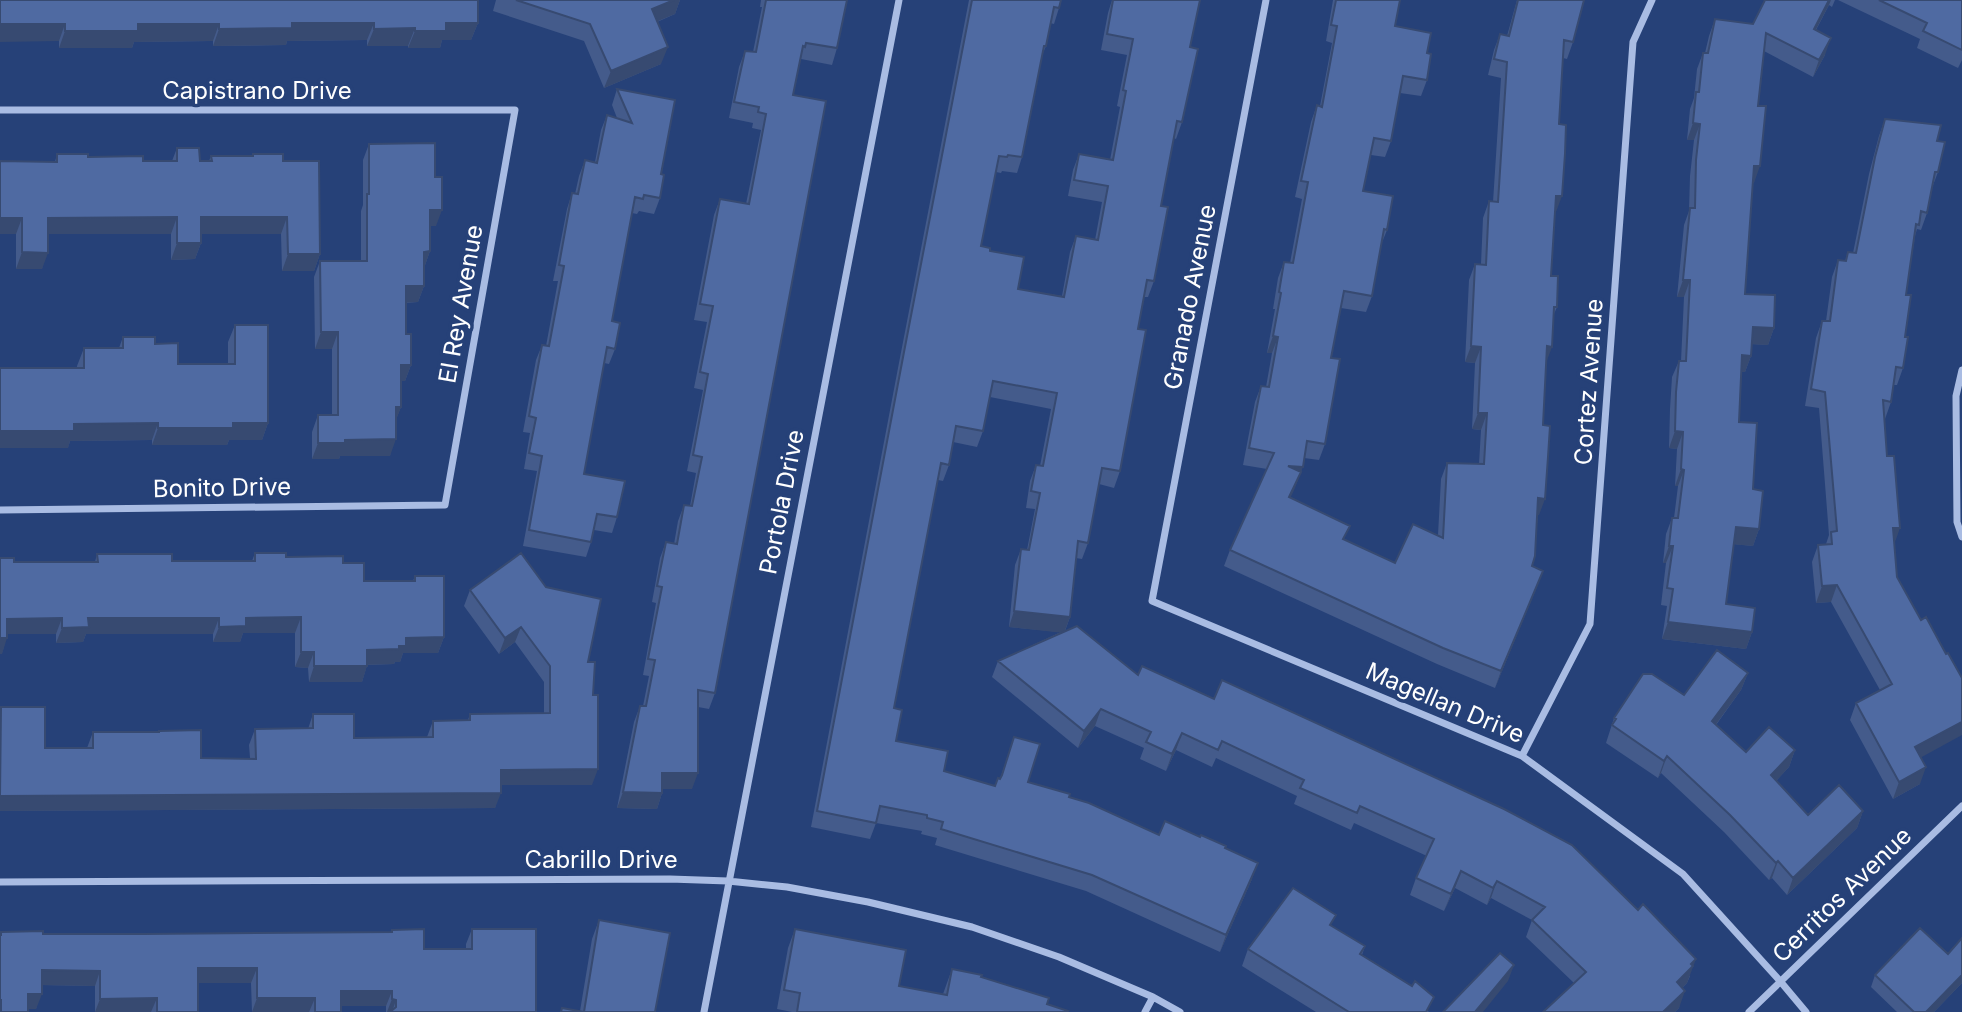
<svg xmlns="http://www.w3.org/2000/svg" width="1962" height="1012" font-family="Inter,sans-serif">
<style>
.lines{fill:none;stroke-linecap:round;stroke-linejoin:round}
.street{stroke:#a9bce3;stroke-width:7}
.wall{fill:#445b8b}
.shaded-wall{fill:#374a71}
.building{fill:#4f6aa2;stroke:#374a71;stroke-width:2}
.labels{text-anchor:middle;stroke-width:7;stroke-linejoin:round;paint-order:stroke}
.street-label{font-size:24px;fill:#fff;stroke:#264178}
</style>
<rect width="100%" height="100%" fill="#264178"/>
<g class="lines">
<path class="street" d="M 1266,0 L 1152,601 L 1522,756 L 1683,874 L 1780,981 L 1806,1012
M 0,110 L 515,110 L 445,505 L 0,510
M 1962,370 L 1956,396 L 1957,522 L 1962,537
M 1522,756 L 1590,624 L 1633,42 L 1652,0
M 0,882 L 670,879 L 728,881 L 787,887 L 868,902 L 972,927 L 1059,957 L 1153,997 L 1180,1012
M 704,1012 L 899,0
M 1145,1012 L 1153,997
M 1749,1012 L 1962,806"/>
</g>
<path class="wall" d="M 0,0 L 478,23 L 471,40 L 442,40 L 440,48 L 408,48 L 408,46 L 367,46 L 367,40 L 287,41 L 286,45 L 213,46 L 213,41 L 134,42 L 132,48 L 59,48 L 59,41 Z
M 496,0 L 680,0 L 675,14 L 657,22 L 661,64 L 604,88 L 584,41 L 493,11 Z
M 761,0 L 847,0 L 837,48 L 832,65 L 801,59 L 799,63 L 793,95 L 715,693 L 709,709 L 698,707 L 692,789 L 662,789 L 662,793 L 657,809 L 617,808 L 634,722 L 640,706 L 643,706 L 649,676 L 643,675 L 656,603 L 652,602 L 660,558 L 666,542 L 674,544 L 678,521 L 684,505 L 690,506 L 696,473 L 687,471 L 703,390 L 694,388 L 707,322 L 694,320 L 714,215 L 720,199 L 746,204 L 761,130 L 752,128 L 753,123 L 729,118 L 739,67 L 745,51 L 753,52 L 762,7 L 760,7 Z
M 969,0 L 1061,0 L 1059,8 L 1054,24 L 1050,23 L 1046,46 L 1041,58 L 1022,157 L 1017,173 L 1002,171 L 1001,173 L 996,172 L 981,246 L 990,251 L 1018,289 L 1062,296 L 1070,252 L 1076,236 L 1095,240 L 1102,202 L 1068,196 L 1073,170 L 1079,154 L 1110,160 L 1120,107 L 1117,106 L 1127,55 L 1101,50 L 1108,13 L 1112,0 L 1200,0 L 1190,47 L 1182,122 L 1176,139 L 1174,138 L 1161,206 L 1154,281 L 1148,297 L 1144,297 L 1138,329 L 1120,471 L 1114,488 L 1099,484 L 1088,543 L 1082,559 L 1076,558 L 1070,617 L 1065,631 L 1138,675 L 1690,976 L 1687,983 L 1682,988 L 1679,1008 L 1675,1012 L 1543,1012 L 1574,983 L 1526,937 L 1532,920 L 1491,898 L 1487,905 L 1455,888 L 1444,911 L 1410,895 L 1416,878 L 1427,856 L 1354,823 L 1351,830 L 1294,804 L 1297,796 L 1216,758 L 1212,767 L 1176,750 L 1166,771 L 1140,759 L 1144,748 L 1095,726 L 1078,748 L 992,677 L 998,661 L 1061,632 L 1009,627 L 1015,565 L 1021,549 L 1027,550 L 1035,509 L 1026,508 L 1030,481 L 1036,465 L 1040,466 L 1051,409 L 990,397 L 983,431 L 977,447 L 953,442 L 949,465 L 943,481 L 938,480 L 894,708 L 896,741 L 944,771 L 995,786 L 998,778 L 1000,779 L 1014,737 L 1028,782 L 1159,835 L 1225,848 L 1252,879 L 1220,952 L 1086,891 L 935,845 L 937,838 L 921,834 L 922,831 L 876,823 L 870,839 L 811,827 L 898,368 Z
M 1333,0 L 1400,0 L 1395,26 L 1427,53 L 1427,80 L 1421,96 L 1400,93 L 1391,141 L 1385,157 L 1371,155 L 1363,191 L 1387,230 L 1381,245 L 1372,296 L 1366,312 L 1341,308 L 1331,358 L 1325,444 L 1319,460 L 1304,458 L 1301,472 L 1290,498 L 1345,540 L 1395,563 L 1438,535 L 1441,479 L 1447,463 L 1479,464 L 1481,430 L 1472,429 L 1475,363 L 1465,362 L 1469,280 L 1475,264 L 1481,264 L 1483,218 L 1489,201 L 1493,202 L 1501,78 L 1488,75 L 1494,50 L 1500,34 L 1507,36 L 1517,0 L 1584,0 L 1573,42 L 1567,59 L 1563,58 L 1559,124 L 1556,212 L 1555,212 L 1551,276 L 1557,307 L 1554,314 L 1546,363 L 1539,515 L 1538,515 L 1532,566 L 1543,571 L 1495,688 L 1437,664 L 1224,566 L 1230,550 L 1267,469 L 1243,465 L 1255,402 L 1261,386 L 1266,387 L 1272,353 L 1267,353 L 1275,309 L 1273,309 L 1278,278 L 1284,262 L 1290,263 L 1302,199 L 1295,197 L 1311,122 L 1317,105 L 1320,106 L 1332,43 L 1326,41 Z
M 1765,0 L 1835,0 L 1832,7 L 1829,5 L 1816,30 L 1825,55 L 1813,77 L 1764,51 L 1758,106 L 1754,183 L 1752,183 L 1745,294 L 1774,328 L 1768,345 L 1752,344 L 1751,356 L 1745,372 L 1741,372 L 1739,422 L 1753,489 L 1759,529 L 1753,546 L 1734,544 L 1726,604 L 1752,632 L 1746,649 L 1662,639 L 1667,606 L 1661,605 L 1666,563 L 1663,563 L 1666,534 L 1672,518 L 1674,518 L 1678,486 L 1675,486 L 1677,449 L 1669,448 L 1670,409 L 1672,377 L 1679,361 L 1681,361 L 1684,297 L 1677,297 L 1684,225 L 1689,211 L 1690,176 L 1694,140 L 1687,140 L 1690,109 L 1694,98 L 1697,69 L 1703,53 L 1705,53 L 1709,36 L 1715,19 L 1753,24 Z
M 1838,0 L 1962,0 L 1962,60 L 1958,68 L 1917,48 L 1920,39 Z
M 617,89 L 661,174 L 660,198 L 654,214 L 639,211 L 637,214 L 632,213 L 612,321 L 615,349 L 609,364 L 604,363 L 584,474 L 617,517 L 612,533 L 594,530 L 591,542 L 586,557 L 523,546 L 537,471 L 524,469 L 530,433 L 523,432 L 536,360 L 542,345 L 546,346 L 558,281 L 553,281 L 567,209 L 572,193 L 575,194 L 579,176 L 585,160 L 595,162 L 601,130 L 607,115 L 617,118 L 612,105 Z
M 1885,119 L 1937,141 L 1938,172 L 1932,188 L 1927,213 L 1921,230 L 1917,229 L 1915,236 L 1906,295 L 1903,368 L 1897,385 L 1894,385 L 1891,402 L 1885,419 L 1884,418 L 1897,577 L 1921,758 L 1920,784 L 1893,799 L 1850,720 L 1856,703 L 1880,690 L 1831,602 L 1816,603 L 1812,562 L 1818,545 L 1826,544 L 1829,535 L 1819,408 L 1805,406 L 1816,338 L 1822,321 L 1826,321 L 1832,277 L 1838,260 L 1845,261 L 1848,252 L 1853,253 L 1869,174 L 1879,136 Z
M 369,144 L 435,177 L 436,226 L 430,226 L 430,251 L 424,268 L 424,286 L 418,302 L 406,303 L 406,334 L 411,365 L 405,381 L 401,381 L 401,407 L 396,419 L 390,456 L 340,456 L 339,459 L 312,459 L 312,432 L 318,415 L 332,415 L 332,349 L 315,349 L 314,277 L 320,261 L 361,261 L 361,211 L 363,205 L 363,160 Z
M 177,148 L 200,161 L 209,161 L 211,156 L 252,156 L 253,154 L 283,161 L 320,254 L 314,271 L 282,271 L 281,234 L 201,234 L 201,243 L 195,259 L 171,260 L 171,234 L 48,234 L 42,269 L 16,269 L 16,234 L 0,234 L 55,162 L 57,154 L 143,161 L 172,161 Z
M 235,325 L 268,423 L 262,440 L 229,440 L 227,445 L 152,445 L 152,440 L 70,441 L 68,448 L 77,366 L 84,348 L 119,348 L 123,337 L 155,344 L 178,364 L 228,364 L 228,342 Z
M 255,553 L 343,563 L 364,581 L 413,581 L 415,576 L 444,637 L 438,653 L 403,653 L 400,662 L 395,662 L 394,664 L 367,665 L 362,682 L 309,682 L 308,668 L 295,667 L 295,633 L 243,633 L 240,642 L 213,642 L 213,634 L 86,634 L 83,642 L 56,643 L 56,634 L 7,634 L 2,654 L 14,562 L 95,562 L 97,554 L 172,561 L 252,561 Z
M 470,590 L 588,662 L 593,695 L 592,785 L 501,785 L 495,808 L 0,811 L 0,709 L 1,707 L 45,748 L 87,748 L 93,732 L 201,758 L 250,758 L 249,745 L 255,729 L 308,729 L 313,714 L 354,738 L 427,737 L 433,721 L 468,720 L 470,714 L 544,713 L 544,682 L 515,642 L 499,654 L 464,606 Z
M 1748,673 L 1741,690 L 1716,725 L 1746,752 L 1795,750 L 1789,767 L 1776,781 L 1808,815 L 1863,811 L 1857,828 L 1787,895 L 1772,878 L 1769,880 L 1724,832 L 1661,773 L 1658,778 L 1606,743 L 1614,718 Z
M 599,920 L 655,1012 L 560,1012 L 562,1008 L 580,1011 L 592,939 Z
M 1332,926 L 1365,946 L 1362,955 L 1429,1012 L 1316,1012 L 1242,966 L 1248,949 Z
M 472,929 L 536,1012 L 386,1012 L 386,1006 L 341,1006 L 341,1012 L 252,1012 L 251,983 L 198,983 L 198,1012 L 95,1012 L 95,986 L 42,985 L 36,1009 L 28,1009 L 28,1012 L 0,1012 L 0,935 L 1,932 L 43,934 L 391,932 L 392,930 L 424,949 L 466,949 L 466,944 Z
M 795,929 L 899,986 L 943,994 L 952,969 L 981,977 L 1067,1012 L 792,1012 L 777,1009 L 788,948 Z
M 1962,938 L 1962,983 L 1934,1012 L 1897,1012 L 1871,987 L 1875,975 L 1948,954 Z"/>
<path class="shaded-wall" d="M 674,0 L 680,0 L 675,14 L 646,26 L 652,9 Z
M 1829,0 L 1831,0 L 1829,5 L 1807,46 L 1814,29 Z
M 292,23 L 374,23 L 367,40 L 287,41 L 286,45 L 213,46 L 219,29 Z
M 446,23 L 478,23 L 471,40 L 442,40 L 440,48 L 408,48 L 415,31 Z
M 0,24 L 65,24 L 59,41 L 0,42 Z
M 138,24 L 219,24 L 213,41 L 134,42 L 132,48 L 59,48 L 65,31 Z
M 415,28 L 408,46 L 367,46 L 374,29 Z
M 1831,38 L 1825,55 L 1813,77 L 1819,60 Z
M 668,47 L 661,64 L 604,88 L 611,71 Z
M 1693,123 L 1700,124 L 1694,140 L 1687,140 Z
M 1754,166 L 1760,166 L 1754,183 L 1747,182 Z
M 1556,196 L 1562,196 L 1556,212 L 1550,212 Z
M 430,210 L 442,210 L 436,226 L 424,226 Z
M 177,217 L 171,234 L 42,234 L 48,218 Z
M 201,217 L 287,217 L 281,234 L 195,234 Z
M 0,218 L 22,218 L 16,234 L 0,234 Z
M 177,243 L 201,243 L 195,259 L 171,260 Z
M 430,251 L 424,268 L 418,268 L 424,252 Z
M 22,252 L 48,253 L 42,269 L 16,269 Z
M 288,254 L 320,254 L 314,271 L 282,271 Z
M 1683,280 L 1690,280 L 1684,297 L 1677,297 Z
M 406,286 L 424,286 L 418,302 L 400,303 Z
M 1753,327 L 1774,328 L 1768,345 L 1746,344 Z
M 321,332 L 338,332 L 332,349 L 315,349 Z
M 1273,336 L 1278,337 L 1272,353 L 1267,353 Z
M 1471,346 L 1481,347 L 1475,363 L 1465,362 Z
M 1547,346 L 1552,347 L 1546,363 Z
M 1742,355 L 1751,356 L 1745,372 L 1736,372 Z
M 401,365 L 411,365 L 405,381 L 395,381 Z
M 396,407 L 401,407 L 395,423 Z
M 1478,413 L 1487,413 L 1481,430 L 1472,429 Z
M 158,423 L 152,440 L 70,441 L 68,448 L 0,448 L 0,431 L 74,424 Z
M 233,423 L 268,423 L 262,440 L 229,440 L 227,445 L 152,445 L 158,428 Z
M 1675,431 L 1683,432 L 1677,449 L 1669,448 Z
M 396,439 L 390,456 L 340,456 L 339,459 L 312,459 L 318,443 L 345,440 Z
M 1288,466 L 1303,467 L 1295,488 L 1283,514 Z
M 1681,469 L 1684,470 L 1678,486 L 1675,486 Z
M 1538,498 L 1545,499 L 1539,515 L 1532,515 Z
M 1736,527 L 1759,529 L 1753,546 L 1730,544 Z
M 1893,528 L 1900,528 L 1894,545 Z
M 1669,546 L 1673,546 L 1666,563 L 1663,563 Z
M 1543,571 L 1537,587 L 1495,688 L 1501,671 Z
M 1837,585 L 1831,602 L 1816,603 L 1822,586 Z
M 1014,611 L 1070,617 L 1064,633 L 1009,627 Z
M 301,617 L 295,633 L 243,633 L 240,642 L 213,642 L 219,627 L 246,618 Z
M 62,618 L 56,634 L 2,634 L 7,619 Z
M 88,618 L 219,618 L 213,634 L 86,634 L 83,642 L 56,643 L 62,628 Z
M 1668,622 L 1752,632 L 1746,649 L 1662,639 Z
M 521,627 L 515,642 L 499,654 L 505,638 Z
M 444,637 L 438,653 L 403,653 L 400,662 L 395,662 L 394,664 L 362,665 L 367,650 L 406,638 Z
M 0,638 L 7,638 L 2,654 L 0,654 Z
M 301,652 L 314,652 L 308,668 L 295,667 Z
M 314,666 L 367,666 L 362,682 L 309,682 Z
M 1748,673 L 1741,690 L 1706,738 L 1712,721 Z
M 1101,709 L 1095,726 L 1078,748 L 1084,731 Z
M 1962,722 L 1962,735 L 1909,764 L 1915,747 Z
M 1182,733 L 1176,750 L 1166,771 L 1172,754 Z
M 1795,750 L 1789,767 L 1765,793 L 1771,775 Z
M 1667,756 L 1661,773 L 1658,778 L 1664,761 Z
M 1926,767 L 1920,784 L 1893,799 L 1899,782 Z
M 598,769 L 592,785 L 495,785 L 501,770 Z
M 662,773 L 698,773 L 692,789 L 657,789 Z
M 623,792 L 662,793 L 657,809 L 617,808 Z
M 501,793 L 495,808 L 0,811 L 0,796 Z
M 1863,811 L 1857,828 L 1787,895 L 1793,878 Z
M 1778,861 L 1772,878 L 1769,880 L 1776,863 Z
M 1258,863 L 1252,879 L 1220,952 L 1226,935 Z
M 1461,871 L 1455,888 L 1444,911 L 1451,894 Z
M 1497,881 L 1491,898 L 1487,905 L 1493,888 Z
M 1696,959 L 1687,983 L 1671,999 L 1677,982 Z
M 1514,965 L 1508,981 L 1483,1012 L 1475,1012 Z
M 198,968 L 257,968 L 251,983 L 193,983 Z
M 42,970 L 100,971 L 95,986 L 36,985 Z
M 1962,975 L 1962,983 L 1934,1012 L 1926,1012 Z
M 341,991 L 392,991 L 386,1006 L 336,1006 Z
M 1685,991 L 1679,1008 L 1675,1012 L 1663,1012 Z
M 28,994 L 42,994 L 36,1009 L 22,1009 Z
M 157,998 L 151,1012 L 95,1012 L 100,999 Z
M 257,998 L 315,998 L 309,1012 L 252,1012 Z
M 392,999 L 396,1000 L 392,1012 L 387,1012 Z"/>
<path class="building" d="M 0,0 L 478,0 L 478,23 L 446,23 L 446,31 L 415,31 L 415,28 L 374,29 L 374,23 L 292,23 L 292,28 L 219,29 L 219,24 L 138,24 L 138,31 L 65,31 L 65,24 L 0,24 Z
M 516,0 L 674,0 L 652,9 L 668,47 L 611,71 L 590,24 Z
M 766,0 L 847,0 L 837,48 L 806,43 L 805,47 L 803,46 L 793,95 L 826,101 L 715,693 L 698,690 L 698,773 L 662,773 L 662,793 L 623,792 L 640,706 L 646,706 L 655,660 L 648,659 L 662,587 L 657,586 L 666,542 L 677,544 L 684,505 L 692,506 L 702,457 L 693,455 L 708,374 L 700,372 L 713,306 L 700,304 L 720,199 L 749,204 L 766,114 L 758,112 L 759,107 L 734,102 L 745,51 L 756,52 Z
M 972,0 L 1061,0 L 1059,8 L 1054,7 L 1046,46 L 1044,46 L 1022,157 L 1008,155 L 1007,157 L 999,156 L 981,246 L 990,248 L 990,251 L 1024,257 L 1018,289 L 1064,297 L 1076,236 L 1098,240 L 1108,186 L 1074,180 L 1079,154 L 1113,160 L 1126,91 L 1123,90 L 1133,39 L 1107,34 L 1113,0 L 1200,0 L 1190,47 L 1198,49 L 1182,122 L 1177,121 L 1161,206 L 1168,207 L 1154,281 L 1147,280 L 1138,329 L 1146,330 L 1120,471 L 1102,468 L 1088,543 L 1078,541 L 1070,617 L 1014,611 L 1021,549 L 1029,550 L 1040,493 L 1031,491 L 1036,465 L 1043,466 L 1057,393 L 993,381 L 983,431 L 956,426 L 949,465 L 941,463 L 894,708 L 902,710 L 896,741 L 948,751 L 944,771 L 995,786 L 998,778 L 1000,779 L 1002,775 L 1014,737 L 1040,744 L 1028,782 L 1070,794 L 1069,797 L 1089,803 L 1159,835 L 1165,821 L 1200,837 L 1201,835 L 1226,846 L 1225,848 L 1258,863 L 1226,935 L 1092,875 L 941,829 L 943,822 L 927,818 L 927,815 L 880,806 L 876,823 L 817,811 L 904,352 Z
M 1336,0 L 1400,0 L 1395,26 L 1431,33 L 1427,53 L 1431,54 L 1427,80 L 1403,76 L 1391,141 L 1374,138 L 1363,191 L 1393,196 L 1387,230 L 1384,229 L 1372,296 L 1344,291 L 1331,358 L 1340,359 L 1325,444 L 1307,441 L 1303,467 L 1288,466 L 1301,472 L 1289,497 L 1350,526 L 1343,539 L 1395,563 L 1413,524 L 1443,538 L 1447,463 L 1484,464 L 1487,413 L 1478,413 L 1481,347 L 1471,346 L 1475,264 L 1486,265 L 1489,201 L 1498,202 L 1507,62 L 1494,59 L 1500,34 L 1509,36 L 1518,0 L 1584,0 L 1573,42 L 1564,40 L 1559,124 L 1566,125 L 1565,154 L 1562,196 L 1556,196 L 1551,276 L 1558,276 L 1557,307 L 1554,307 L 1552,347 L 1547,346 L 1543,425 L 1550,426 L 1548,457 L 1545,499 L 1538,498 L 1535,556 L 1532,566 L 1543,571 L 1501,671 L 1443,648 L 1230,550 L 1274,453 L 1249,448 L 1261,386 L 1269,387 L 1278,337 L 1273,336 L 1281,293 L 1279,292 L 1284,262 L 1293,263 L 1308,182 L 1301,181 L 1317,105 L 1322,107 L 1337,26 L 1331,25 Z
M 1765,0 L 1829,0 L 1814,29 L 1831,38 L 1819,60 L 1766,33 L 1758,106 L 1766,106 L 1760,166 L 1754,166 L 1745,294 L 1775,295 L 1774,328 L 1753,327 L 1751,356 L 1742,355 L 1739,422 L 1757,423 L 1753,489 L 1763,491 L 1759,529 L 1736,527 L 1726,604 L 1755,608 L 1752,632 L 1668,622 L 1673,589 L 1667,588 L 1673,546 L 1669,546 L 1672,518 L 1678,518 L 1684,470 L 1681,469 L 1683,432 L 1675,431 L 1676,392 L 1679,361 L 1686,361 L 1690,280 L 1683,280 L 1690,208 L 1695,208 L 1696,160 L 1700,124 L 1693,123 L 1696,92 L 1699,92 L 1703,53 L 1708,53 L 1715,19 L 1753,24 Z
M 1879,0 L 1962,0 L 1962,50 L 1923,31 L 1927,23 Z
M 617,89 L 675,100 L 661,174 L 664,175 L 660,198 L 644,195 L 643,199 L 635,197 L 612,321 L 620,323 L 615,349 L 607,347 L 584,474 L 625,481 L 617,517 L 597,514 L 591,542 L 529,530 L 542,456 L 529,453 L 536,418 L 529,416 L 542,345 L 549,346 L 564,266 L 559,265 L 572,193 L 578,194 L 585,160 L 597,163 L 607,115 L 632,123 Z
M 1885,119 L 1941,125 L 1937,141 L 1945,142 L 1938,172 L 1935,172 L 1927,213 L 1921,211 L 1919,225 L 1916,224 L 1906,295 L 1911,295 L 1905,337 L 1908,337 L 1903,368 L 1896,367 L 1891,402 L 1883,400 L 1887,456 L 1894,456 L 1900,528 L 1893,528 L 1897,577 L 1921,620 L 1926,617 L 1946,654 L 1948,653 L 1962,678 L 1962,722 L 1915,747 L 1926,767 L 1899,782 L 1856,703 L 1892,684 L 1837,585 L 1822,586 L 1818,545 L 1832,544 L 1831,532 L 1837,531 L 1825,392 L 1811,389 L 1822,321 L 1830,321 L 1838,260 L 1846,261 L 1848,252 L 1856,253 L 1875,157 Z
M 435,143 L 435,177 L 442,177 L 442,210 L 430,210 L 430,251 L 424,252 L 424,286 L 406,286 L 406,334 L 411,334 L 411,365 L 401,365 L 401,407 L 396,407 L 396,439 L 345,440 L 345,443 L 318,443 L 318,415 L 338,415 L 338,332 L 321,332 L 320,261 L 367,261 L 367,194 L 369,194 L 369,144 Z
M 177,148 L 199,148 L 200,161 L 212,161 L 211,156 L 253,156 L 253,154 L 283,154 L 283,161 L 319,161 L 320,254 L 288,254 L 287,217 L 201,217 L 201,243 L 177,243 L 177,217 L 48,218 L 48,253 L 22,252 L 22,218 L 0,218 L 0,161 L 57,162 L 57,154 L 88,154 L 88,157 L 143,156 L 143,161 L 177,161 Z
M 235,325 L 268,325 L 268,423 L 233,423 L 233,428 L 158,428 L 158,423 L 74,424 L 74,431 L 0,431 L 0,368 L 84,368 L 84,348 L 123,348 L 123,337 L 155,337 L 155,344 L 178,343 L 178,364 L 235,364 Z
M 255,553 L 286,553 L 286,557 L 343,556 L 343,563 L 364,563 L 364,581 L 415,581 L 415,576 L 444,576 L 444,637 L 406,638 L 406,646 L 399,646 L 399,649 L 367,650 L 367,666 L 314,666 L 314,652 L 301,652 L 301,617 L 246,618 L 246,626 L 219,627 L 219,618 L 88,618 L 89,627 L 62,628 L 62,618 L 7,619 L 7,638 L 0,638 L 0,558 L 14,558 L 14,562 L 98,562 L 97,554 L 172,554 L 172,561 L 255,561 Z
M 521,553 L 546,587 L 601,599 L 588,662 L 595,662 L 593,695 L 598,695 L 598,769 L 501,770 L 501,793 L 0,796 L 1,707 L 45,707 L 45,748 L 93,748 L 93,732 L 159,732 L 159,731 L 201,730 L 201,758 L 256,759 L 255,729 L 313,728 L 313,714 L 354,714 L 354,738 L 433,737 L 433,721 L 470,720 L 470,714 L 550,713 L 550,666 L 521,627 L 505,638 L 470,590 Z
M 1077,626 L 1138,675 L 1142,666 L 1214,699 L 1222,680 L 1504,809 L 1572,845 L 1638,910 L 1643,904 L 1696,959 L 1691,964 L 1693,966 L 1677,982 L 1685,991 L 1663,1012 L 1543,1012 L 1586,972 L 1532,920 L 1545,907 L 1497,881 L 1493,888 L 1461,871 L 1451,894 L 1416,878 L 1434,839 L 1360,806 L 1357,813 L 1300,788 L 1304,780 L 1222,741 L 1218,750 L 1182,733 L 1172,754 L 1146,742 L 1151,732 L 1101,709 L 1084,731 L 998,661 Z
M 1717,650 L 1748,673 L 1712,721 L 1746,752 L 1769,727 L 1795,750 L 1771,775 L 1808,815 L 1839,785 L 1863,811 L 1793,878 L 1778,861 L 1776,863 L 1730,815 L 1667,756 L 1664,761 L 1612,725 L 1616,719 L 1614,718 L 1643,674 L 1652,674 L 1684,695 Z
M 1293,888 L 1336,915 L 1330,925 L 1365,946 L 1360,954 L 1412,986 L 1415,981 L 1434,997 L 1426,1012 L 1349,1012 L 1248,949 Z
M 599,920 L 670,933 L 655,1012 L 561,1012 L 562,1008 L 584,1012 Z
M 1920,928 L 1948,954 L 1962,938 L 1962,975 L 1926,1012 L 1914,1012 L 1875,975 Z
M 424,929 L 424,949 L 472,949 L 472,929 L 536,929 L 536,1012 L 390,1012 L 396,1007 L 396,1000 L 392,999 L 392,991 L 341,991 L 341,1012 L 315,1012 L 315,998 L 257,998 L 257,968 L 198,968 L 198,1012 L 157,1012 L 157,998 L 100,999 L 100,971 L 42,970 L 42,994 L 28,994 L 28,1012 L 1,1012 L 1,1000 L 0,1000 L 0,935 L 1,935 L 1,932 L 43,931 L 43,934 L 143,934 L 392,932 L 392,930 Z
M 795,929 L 906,950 L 899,986 L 947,995 L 952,969 L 982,975 L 981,977 L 1049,998 L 1047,1004 L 1068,1011 L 1067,1012 L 797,1012 L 800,993 L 784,990 Z
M 1500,953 L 1514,965 L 1475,1012 L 1443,1012 Z"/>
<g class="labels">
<g class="street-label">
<text x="257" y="99">Capistrano Drive</text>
<text transform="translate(1190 297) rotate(-79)" y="8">Granado Avenue</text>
<text transform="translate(461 304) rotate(-80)" y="8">El Rey Avenue</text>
<text transform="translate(1589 382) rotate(-86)" y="8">Cortez Avenue</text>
<text transform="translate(222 488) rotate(-1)" y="8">Bonito Drive</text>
<text transform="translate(782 502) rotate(-79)" y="8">Portola Drive</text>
<text transform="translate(1445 703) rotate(23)" y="8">Magellan Drive</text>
<text x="601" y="868">Cabrillo Drive</text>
<text transform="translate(1842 895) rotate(-44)" y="8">Cerritos Avenue</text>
</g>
</g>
</svg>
